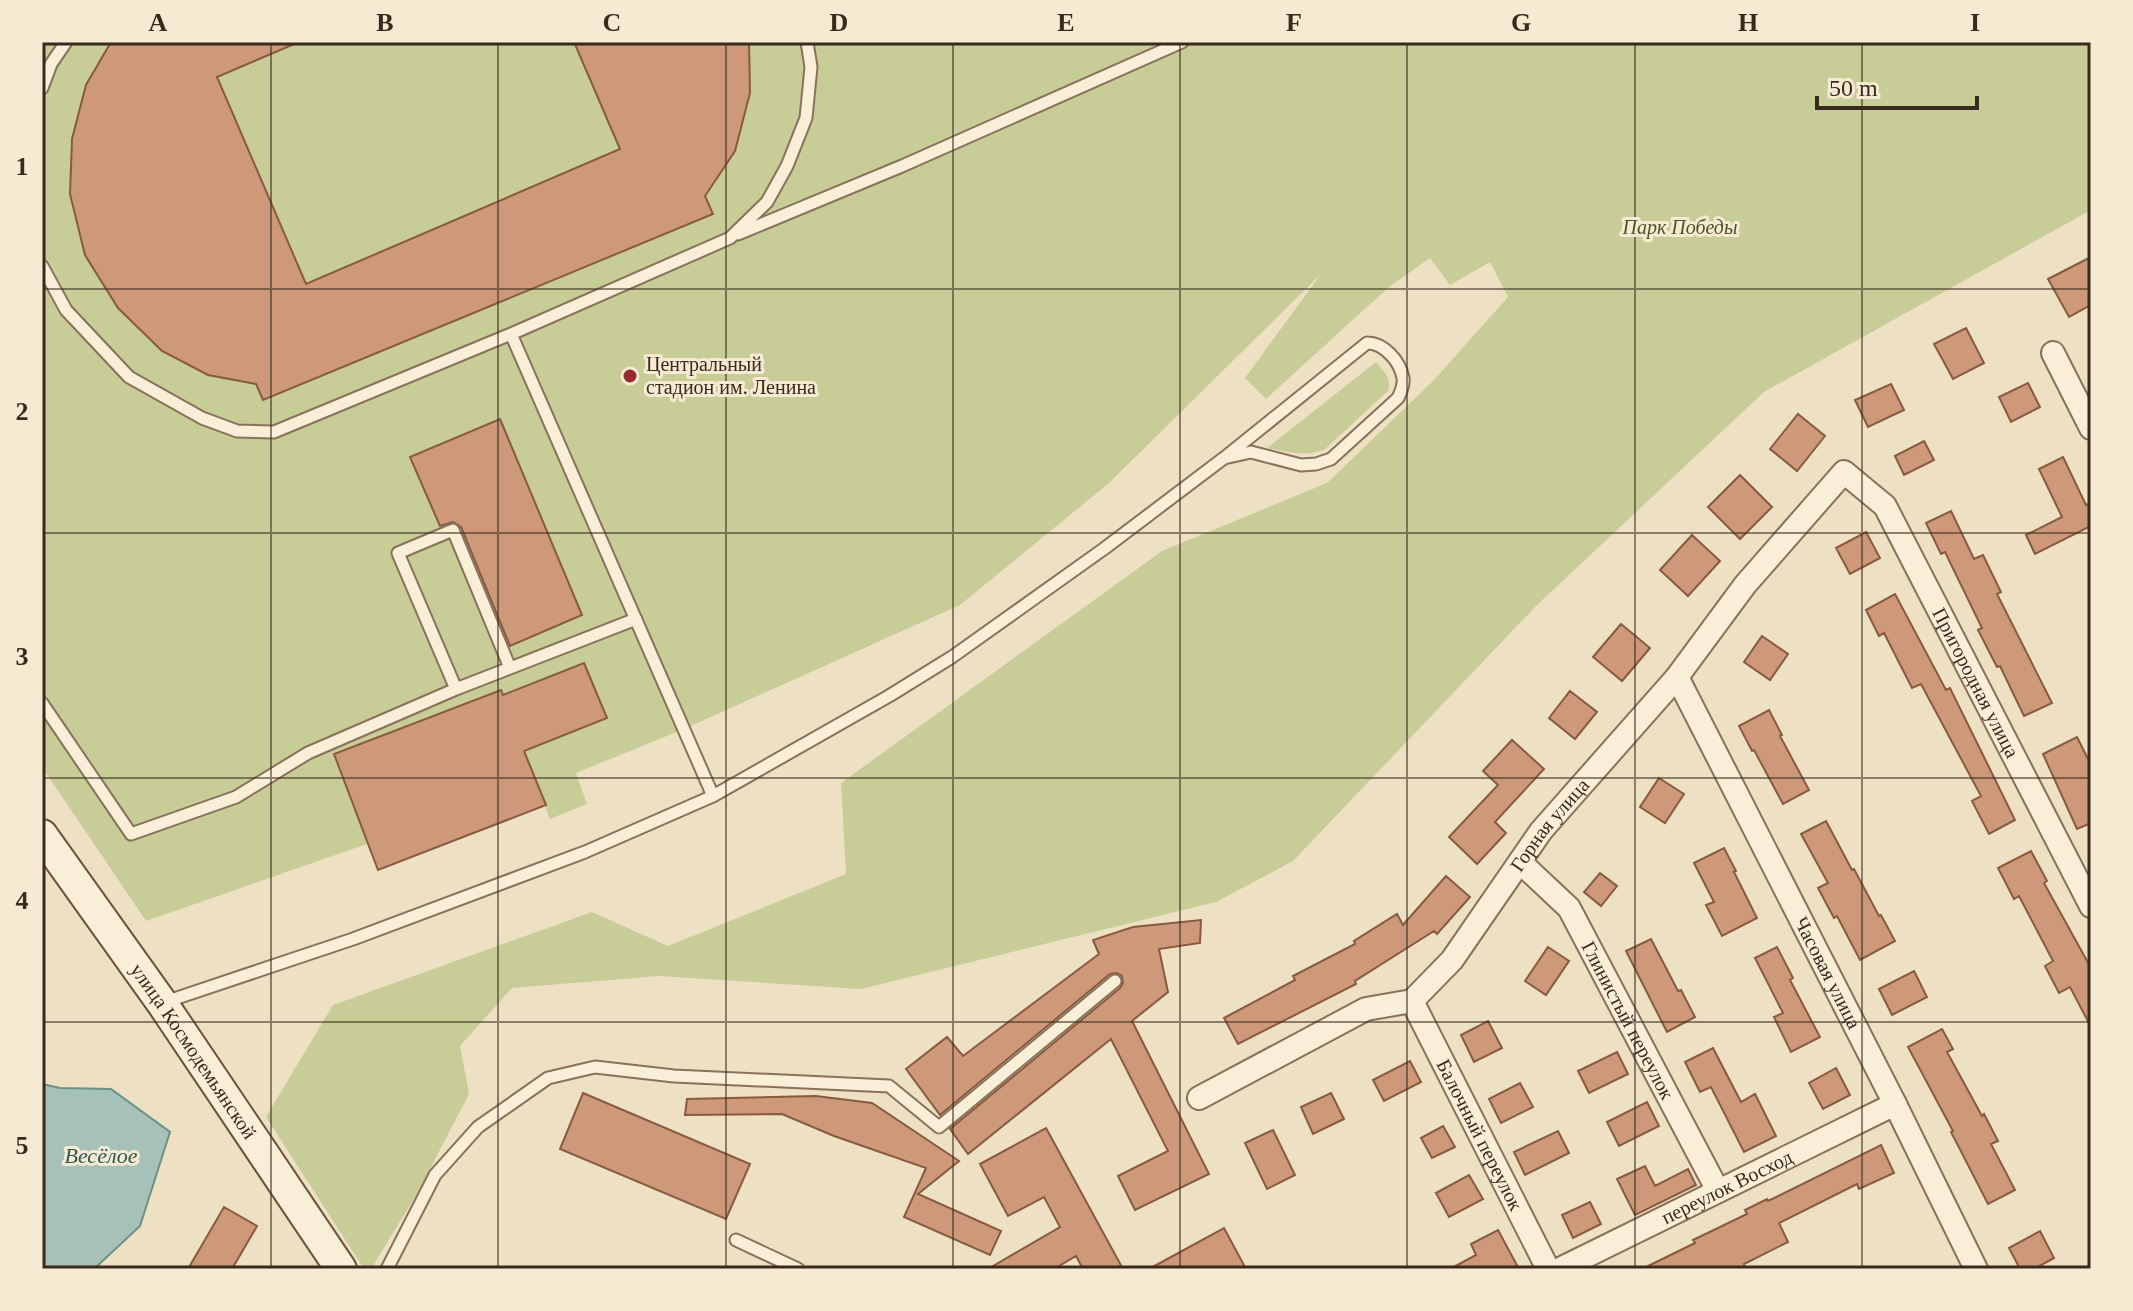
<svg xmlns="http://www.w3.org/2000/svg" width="2133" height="1311" font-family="Georgia,serif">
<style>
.green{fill:#c8cd97}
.water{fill:#a5c1b8;stroke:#6c9086;stroke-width:2}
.building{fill:#cd9979;stroke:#885a3f;stroke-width:2}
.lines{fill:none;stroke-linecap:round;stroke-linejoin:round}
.lane-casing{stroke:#89715a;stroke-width:15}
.street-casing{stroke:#89715a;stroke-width:26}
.secondary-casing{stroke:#6b523d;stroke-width:34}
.lane{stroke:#f9eed7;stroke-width:11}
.street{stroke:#f9eed7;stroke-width:22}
.secondary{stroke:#f9eed7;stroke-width:30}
.grid{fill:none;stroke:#392a1e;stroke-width:2;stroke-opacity:0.55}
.poi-dot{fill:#98292e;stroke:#f6ead3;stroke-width:3}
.labels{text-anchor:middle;stroke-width:6;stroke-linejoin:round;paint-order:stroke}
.park-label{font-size:20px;font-style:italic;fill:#4b5524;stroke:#f6ead3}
.poi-label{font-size:20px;fill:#392a1e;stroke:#f6ead3;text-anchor:start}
.street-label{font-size:20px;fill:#392a1e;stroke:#f6ead3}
.water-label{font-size:22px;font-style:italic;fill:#2d5954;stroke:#f6ead3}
.neatline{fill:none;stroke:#392a1e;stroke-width:3}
.grid-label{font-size:26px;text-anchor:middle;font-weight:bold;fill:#392a1e}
</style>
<rect width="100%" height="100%" fill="#eee0c3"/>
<path class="green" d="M 42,42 L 2091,42 L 2091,210 L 1764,392 L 1537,605 L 1293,861 L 1216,902 L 861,989 L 658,976 L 512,988 L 460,1046 L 469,1094 L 418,1192 L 371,1269 L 364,1269 L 266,1117 L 333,1005 L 592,912 L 668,946 L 846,874 L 841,783 L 1162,551 L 1327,483 L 1433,381 L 1508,297 L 1490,262 L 1450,285 L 1430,258 L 1389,287 L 1266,399 L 1245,378 L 1321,274 L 1109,483 L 960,605 L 684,729 L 576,773 L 587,804 L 550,819 L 545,806 L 378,870 L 367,844 L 146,921 L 42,767 Z
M 1376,362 C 1384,372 1392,378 1388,391 L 1324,450 C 1302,457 1289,452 1267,448 Z"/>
<path class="water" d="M 42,1084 L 60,1088 L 111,1089 L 170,1132 L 140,1226 L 94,1269 L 42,1269 Z"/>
<path class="building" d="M 111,42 L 299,42 L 217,77 L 306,284 L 620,149 L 574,42 L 749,42 L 750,93 L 735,151 L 705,196 L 713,214 L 263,400 L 256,384 L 208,375 L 162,351 L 118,308 L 85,255 L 70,194 L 72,139 L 86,85 Z
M 2091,257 L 2091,305 L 2069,317 L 2048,279 Z
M 1966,328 L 1984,363 L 1953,379 L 1934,344 Z
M 2028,383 L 2040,407 L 2011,422 L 1999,397 Z
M 1891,384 L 1904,410 L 1868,427 L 1855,400 Z
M 1798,414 L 1825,436 L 1797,471 L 1770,449 Z
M 500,419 L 582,615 L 510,646 L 461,527 L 453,522 L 440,526 L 410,457 Z
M 1924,441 L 1934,460 L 1904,475 L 1895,456 Z
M 2063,457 L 2086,505 L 2091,503 L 2091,526 L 2035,554 L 2026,535 L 2062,517 L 2039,469 Z
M 1740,475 L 1772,507 L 1740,539 L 1708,507 Z
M 1951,511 L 1974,559 L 1983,555 L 2001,592 L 1997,594 L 2052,703 L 2024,716 L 2000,666 L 1997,667 L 1978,630 L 1982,628 L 1945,552 L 1941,554 L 1926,523 Z
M 1866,532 L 1880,558 L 1850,574 L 1836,548 Z
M 1692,535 L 1720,561 L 1688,596 L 1660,570 Z
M 1895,594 L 1946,690 L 1950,688 L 2015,820 L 1989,834 L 1972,801 L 1981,796 L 1921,684 L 1912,688 L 1884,633 L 1879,636 L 1866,610 Z
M 1621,624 L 1650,648 L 1622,681 L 1593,657 Z
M 1762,636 L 1788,654 L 1770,680 L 1744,662 Z
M 584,663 L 607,718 L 524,751 L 546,805 L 378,870 L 334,754 L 501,690 L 503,695 Z
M 1570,691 L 1597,712 L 1575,739 L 1549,718 Z
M 1769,710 L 1782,735 L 1780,736 L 1809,790 L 1783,804 L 1754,750 L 1752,751 L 1739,726 Z
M 2077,737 L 2091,765 L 2091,823 L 2077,829 L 2043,754 Z
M 1512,740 L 1544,769 L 1495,822 L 1506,833 L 1477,864 L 1449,837 L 1498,785 L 1483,771 Z
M 1659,778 L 1684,794 L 1665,823 L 1640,807 Z
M 1826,821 L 1852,870 L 1854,869 L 1879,916 L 1881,915 L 1895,941 L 1860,960 L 1837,916 L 1834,918 L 1818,888 L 1828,883 L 1801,834 Z
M 1724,848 L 1736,871 L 1734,872 L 1757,918 L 1722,936 L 1706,905 L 1714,902 L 1694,863 Z
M 2031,851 L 2047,881 L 2044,883 L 2091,968 L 2091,1027 L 2070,987 L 2059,993 L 2045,966 L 2053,961 L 2019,896 L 2014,899 L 1998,868 Z
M 1600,873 L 1617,886 L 1601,906 L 1584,892 Z
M 1446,876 L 1470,897 L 1437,934 L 1434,931 L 1355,981 L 1356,984 L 1238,1044 L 1224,1018 L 1295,980 L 1293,976 L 1355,944 L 1354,941 L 1397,914 L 1403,925 Z
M 1201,920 L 1200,943 L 1159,949 L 1168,992 L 1132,1021 L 1209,1174 L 1135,1210 L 1118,1176 L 1168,1151 L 1111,1039 L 968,1154 L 950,1129 L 1120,988 L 1123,983 L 1122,976 L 1117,973 L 1110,974 L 940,1115 L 906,1069 L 947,1037 L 963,1056 L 1099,954 L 1093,940 L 1133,927 Z
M 1651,939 L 1678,991 L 1681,990 L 1695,1017 L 1667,1032 L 1626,951 Z
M 1548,947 L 1569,961 L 1546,995 L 1525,981 Z
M 1777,947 L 1793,978 L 1790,980 L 1820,1037 L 1791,1052 L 1774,1017 L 1783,1013 L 1755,958 Z
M 1914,971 L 1927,997 L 1892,1015 L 1879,989 Z
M 1488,1021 L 1502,1048 L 1474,1062 L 1461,1035 Z
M 1942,1029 L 1953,1049 L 1947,1052 L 1982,1116 L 1984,1114 L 1998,1141 L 1991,1144 L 2015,1190 L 1988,1204 L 1951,1132 L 1953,1131 L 1908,1047 Z
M 1713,1048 L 1741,1102 L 1755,1094 L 1776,1136 L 1744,1152 L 1711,1087 L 1700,1092 L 1685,1062 Z
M 1617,1052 L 1628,1074 L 1589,1093 L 1578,1071 Z
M 1410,1061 L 1421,1082 L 1384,1101 L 1373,1080 Z
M 1836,1068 L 1850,1095 L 1823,1109 L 1809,1083 Z
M 1520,1083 L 1533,1107 L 1501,1123 L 1489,1099 Z
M 583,1093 L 750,1164 L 726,1219 L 560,1149 Z
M 1331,1093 L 1344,1119 L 1313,1134 L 1301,1107 Z
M 816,1096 L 872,1103 L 959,1161 L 918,1194 L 1001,1231 L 990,1255 L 904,1217 L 926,1168 L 834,1136 L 782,1114 L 685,1115 L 687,1099 Z
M 1647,1102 L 1659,1126 L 1619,1146 L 1607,1122 Z
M 1443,1126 L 1455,1147 L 1432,1158 L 1421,1138 Z
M 1046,1128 L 1123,1269 L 1083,1269 L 1076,1256 L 1054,1269 L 988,1269 L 1060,1227 L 1044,1197 L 1008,1216 L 980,1164 Z
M 1273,1130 L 1295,1175 L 1267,1189 L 1245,1143 Z
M 1558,1131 L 1569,1153 L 1525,1175 L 1514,1152 Z
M 1881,1145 L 1894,1173 L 1859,1189 L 1857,1184 L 1779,1223 L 1788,1242 L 1744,1264 L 1746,1269 L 1642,1269 L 1695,1243 L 1693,1240 L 1747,1214 L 1745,1210 L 1767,1199 L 1768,1201 Z
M 1645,1166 L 1655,1186 L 1688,1169 L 1696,1185 L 1635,1215 L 1617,1179 Z
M 1469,1175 L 1483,1199 L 1449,1217 L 1436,1193 Z
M 1590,1202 L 1601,1224 L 1573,1238 L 1562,1215 Z
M 224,1207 L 257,1226 L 232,1269 L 188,1269 Z
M 1224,1228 L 1246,1269 L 1149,1269 Z
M 1498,1230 L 1519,1269 L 1450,1269 L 1476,1255 L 1471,1244 Z
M 2040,1231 L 2054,1258 L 2034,1269 L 2020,1269 L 2009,1248 Z"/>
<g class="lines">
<g class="lane-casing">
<path id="lane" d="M 42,88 L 51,64 L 66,42
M 738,234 L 902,166 L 1182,42
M 42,266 L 66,310 L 129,377 L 202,418 L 237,431 L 274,432 L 511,334 L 730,238 L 767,202 L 787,166 L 806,118 L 811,67 L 807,42
M 511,334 L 713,796
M 510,668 L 453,530 L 398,553 L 456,689 L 636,619
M 42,703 L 131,834 L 236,797 L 308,753 L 456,689
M 162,1003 L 353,939 L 585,852 L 713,796 L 889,696 L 952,657 L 1105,548 L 1224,458 L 1367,343 C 1384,343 1400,361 1403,378 C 1404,385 1401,392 1398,398 L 1331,459 L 1316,464 L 1301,465 L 1251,452 L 1224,458
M 736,1240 L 798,1269
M 387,1269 L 435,1175 L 478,1127 L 548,1078 L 595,1067 L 674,1076 L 889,1086 L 939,1127 L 1115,981"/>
</g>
<g class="street-casing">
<g id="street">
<path d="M 2053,353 L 2091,428"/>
<path id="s1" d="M 1677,677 L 1895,1104 L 1976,1269"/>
<path id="s2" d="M 1520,862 L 1569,908 L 1718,1191"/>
<path id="s3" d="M 1412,1001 L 1548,1269"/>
<path id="s4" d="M 1199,1098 L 1366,1009 L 1412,1001 L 1452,960 L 1541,831 L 1677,677 L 1745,585 L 1844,472 L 1885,506 L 2091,906"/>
<path id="s5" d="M 1560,1269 L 1895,1104"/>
</g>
</g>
<g class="secondary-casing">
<g id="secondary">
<path id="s6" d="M 42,835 L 162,1003 L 341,1269"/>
</g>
</g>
<use href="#lane" class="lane"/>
<use href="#street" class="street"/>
<use href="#secondary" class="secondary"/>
</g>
<path class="grid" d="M 271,42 L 271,1269M 498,42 L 498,1269M 726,42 L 726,1269M 953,42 L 953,1269M 1180,42 L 1180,1269M 1407,42 L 1407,1269M 1635,42 L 1635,1269M 1862,42 L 1862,1269M 42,289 L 2091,289M 42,533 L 2091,533M 42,778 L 2091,778M 42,1022 L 2091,1022"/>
<circle class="poi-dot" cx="630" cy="376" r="8"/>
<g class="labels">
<g class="park-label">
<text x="1680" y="234">Парк Победы</text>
</g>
<g class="poi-label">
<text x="646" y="371">Центральный<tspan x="646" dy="23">стадион им. Ленина</tspan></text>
</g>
<g class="street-label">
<text dy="7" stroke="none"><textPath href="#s4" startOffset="1172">Пригородная улица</textPath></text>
<text dy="7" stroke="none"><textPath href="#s4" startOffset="460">Горная улица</textPath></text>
<text dy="7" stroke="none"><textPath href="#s1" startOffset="332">Часовая улица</textPath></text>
<text dy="7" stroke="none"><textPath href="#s2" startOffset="194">Глинистый переулок</textPath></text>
<text dy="7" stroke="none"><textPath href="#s6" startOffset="264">улица Космодемьянской</textPath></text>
<text dy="7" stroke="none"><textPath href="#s3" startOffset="150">Балочный переулок</textPath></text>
<text dy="7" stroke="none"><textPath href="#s5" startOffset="186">переулок Восход</textPath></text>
</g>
<g class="water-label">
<text x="101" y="1163">Весёлое</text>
</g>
</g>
<rect width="2133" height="1311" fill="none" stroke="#f6ead3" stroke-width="88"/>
<path d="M1817 96v12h160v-12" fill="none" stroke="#392a1e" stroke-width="4"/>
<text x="1829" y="96" font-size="24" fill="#392a1e" stroke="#f6ead3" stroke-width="6" paint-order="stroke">50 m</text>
<rect x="44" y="44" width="2045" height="1223" class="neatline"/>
<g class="grid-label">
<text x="158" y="31">A</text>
<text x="385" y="31">B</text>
<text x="612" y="31">C</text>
<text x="839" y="31">D</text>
<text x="1066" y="31">E</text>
<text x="1294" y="31">F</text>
<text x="1521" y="31">G</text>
<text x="1748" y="31">H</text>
<text x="1975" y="31">I</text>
<text x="22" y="175">1</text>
<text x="22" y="420">2</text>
<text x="22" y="665">3</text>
<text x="22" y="909">4</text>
<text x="22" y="1154">5</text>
</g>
</svg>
